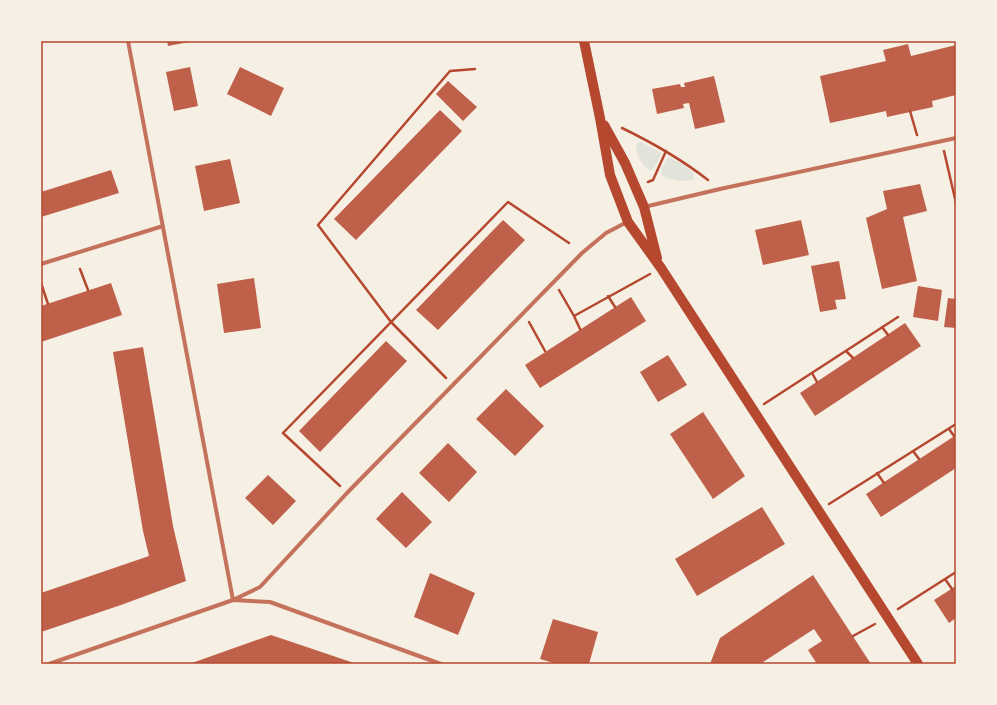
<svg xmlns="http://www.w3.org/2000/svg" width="997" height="705" font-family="Cabin,sans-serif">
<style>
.green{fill:#e2e4dc}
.building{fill:#bf614a}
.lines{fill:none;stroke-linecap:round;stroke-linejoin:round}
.path{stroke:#b5482f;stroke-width:2.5}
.minor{stroke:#c5725c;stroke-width:4}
.primary{stroke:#b5482f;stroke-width:10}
.neatline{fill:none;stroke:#b5482f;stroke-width:1.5}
</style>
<rect width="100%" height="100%" fill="#f6efe4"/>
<path class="green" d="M 641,142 L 662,153 L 654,168 L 650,171 C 641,164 636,155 636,144 Z
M 668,157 L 684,165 L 694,174 L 693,180 C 682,182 672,181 662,175 L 661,170 Z"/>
<path class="building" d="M 167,41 L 189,41 L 189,42 L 168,46 Z
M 908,44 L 911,56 L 956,45 L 956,95 L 932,101 L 933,107 L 887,117 L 886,111 L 830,123 L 820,76 L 886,61 L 883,50 Z
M 190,67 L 198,106 L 174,111 L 166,72 Z
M 240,67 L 284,88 L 271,116 L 227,94 Z
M 714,76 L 725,122 L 695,129 L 689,103 L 683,104 L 684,108 L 657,114 L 652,89 L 680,84 L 681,87 L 685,87 L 684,83 Z
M 448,81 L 477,107 L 463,121 L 436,94 Z
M 440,110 L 462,131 L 356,240 L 334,219 Z
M 230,159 L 240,203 L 204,211 L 195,166 Z
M 111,170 L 119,193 L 41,217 L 41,192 Z
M 920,184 L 927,211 L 903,217 L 917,281 L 882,289 L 866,218 L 887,209 L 883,191 Z
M 503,220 L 525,240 L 438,330 L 416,310 Z
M 801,220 L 809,255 L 763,265 L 755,230 Z
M 839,261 L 846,299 L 835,300 L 837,309 L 820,312 L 811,266 Z
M 254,278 L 261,328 L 224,333 L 217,284 Z
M 111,283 L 122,315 L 41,342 L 41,306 Z
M 918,286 L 942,290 L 938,321 L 913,317 Z
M 631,297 L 646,321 L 540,388 L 525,365 Z
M 948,298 L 956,299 L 956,328 L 944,327 Z
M 905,323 L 921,346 L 815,416 L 800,393 Z
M 386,341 L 407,361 L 320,452 L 299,431 Z
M 143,347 L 173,526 L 186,581 L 121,605 L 41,632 L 41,593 L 149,556 L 143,531 L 113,352 Z
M 668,355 L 687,385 L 658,402 L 640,372 Z
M 506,389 L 544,426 L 515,456 L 476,419 Z
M 703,412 L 745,476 L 713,499 L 670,434 Z
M 956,435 L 956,468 L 881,517 L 866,494 Z
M 448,443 L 477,472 L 449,502 L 419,473 Z
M 268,475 L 296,501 L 273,525 L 245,498 Z
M 402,492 L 432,522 L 406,548 L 376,519 Z
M 762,507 L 785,544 L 697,596 L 675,559 Z
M 430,573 L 475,593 L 458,635 L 414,617 Z
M 813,575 L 871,664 L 817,664 L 808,650 L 822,641 L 814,629 L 760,664 L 739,664 L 737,663 L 737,664 L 710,664 L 720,638 Z
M 956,586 L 956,618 L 949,623 L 934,600 Z
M 553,619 L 598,632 L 589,664 L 557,664 L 540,659 Z
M 271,635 L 357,664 L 189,664 Z"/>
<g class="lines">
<path class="path" d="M 910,111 L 917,135
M 622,128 C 653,143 681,159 708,180
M 944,151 L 956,203
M 648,182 L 653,180 L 666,151
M 80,269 L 88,290
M 41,283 L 48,304
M 559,290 L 574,316
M 608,296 L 615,307
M 529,322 L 545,351
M 882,327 L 888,335
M 580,329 L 574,316 L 650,274
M 846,351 L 853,358
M 812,373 L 817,382
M 446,378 L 391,322 L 318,225 L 450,71 L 475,69
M 764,404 L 898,317
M 949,429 L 954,436
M 913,451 L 919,459
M 877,473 L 884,483
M 340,486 L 283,433 L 508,202 L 569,243
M 829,504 L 956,424
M 945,579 L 952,589
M 898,609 L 956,572
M 853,636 L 875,624"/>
<path class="minor" d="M 128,41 L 233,600
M 644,207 L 720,189 L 956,138
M 41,264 L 163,226
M 233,600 L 270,602 L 441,664
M 49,664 L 233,600 L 260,587 L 347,493 L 582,253 L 606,233 L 627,222"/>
<path class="primary" d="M 584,41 L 600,118 L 610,175 L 628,222 L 661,268 L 918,664
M 604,125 L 625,163 L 644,207 L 657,258"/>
</g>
<rect width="997" height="705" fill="none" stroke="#f6efe4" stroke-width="84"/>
<rect x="42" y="42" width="913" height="621" class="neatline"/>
</svg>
